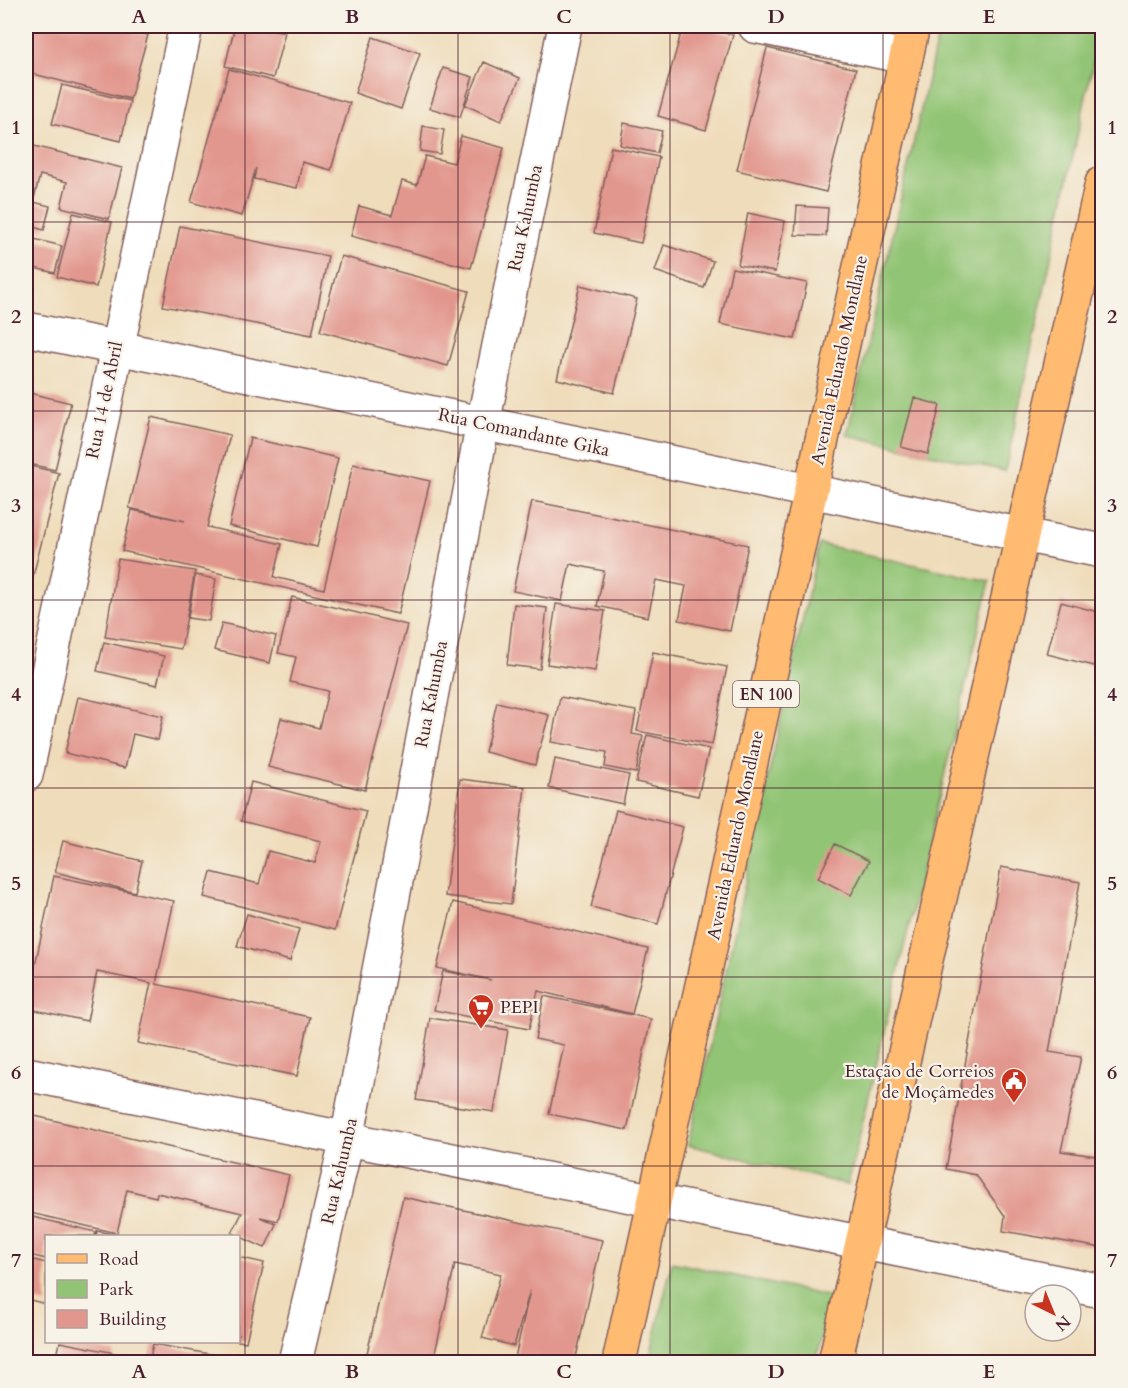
<svg xmlns="http://www.w3.org/2000/svg" width="1128" height="1388" font-family="Cardo,serif">
<style>
.green{fill:#92c475;stroke:#6e7250;stroke-width:1.5}
.building{fill:#e2978e}
.lines{fill:none;stroke-linecap:round;stroke-linejoin:round}
.minor-casing{stroke:#84615d;stroke-width:36}
.tertiary-casing{stroke:#84615d;stroke-width:36}
.primary-casing{stroke:#84615d;stroke-width:36}
.minor{stroke:#fff;stroke-width:33}
.tertiary{stroke:#fff;stroke-width:33}
.primary{stroke:#ffbb71;stroke-width:33}
.grid{fill:none;stroke:#4a1f2b;stroke-width:1.5;stroke-opacity:0.55}
.labels{text-anchor:middle;stroke-width:4.5;stroke-linejoin:round;paint-order:stroke}
.shield{fill:#f7f3e8;stroke:#7e5f64;stroke-width:1.5}
.shield-label{font-size:16px;font-weight:bold;fill:#4a1f2b}
.street-label{font-size:18px;fill:#4a1f2b;stroke:#f7f3e8}
.poi-label{font-size:18px;fill:#4a1f2b;stroke:#f7f3e8;text-anchor:start}
.neatline{fill:none;stroke:#4a1f2b;stroke-width:2}
.grid-label{font-size:20px;text-anchor:middle;font-weight:bold;fill:#4a1f2b}
</style>
<rect width="100%" height="100%" fill="#f7f3e8"/>
<filter id="ink" filterUnits="userSpaceOnUse"><feTurbulence type="fractalNoise" baseFrequency=".0167" numOctaves="2"/><feDisplacementMap in="SourceGraphic" scale="12" xChannelSelector="R" yChannelSelector="G"/><feConvolveMatrix kernelMatrix="1 2 1 2 8 2 1 2 1" color-interpolation-filters="sRGB"/></filter>
<filter id="wash" filterUnits="userSpaceOnUse"><feTurbulence type="fractalNoise" baseFrequency=".008" numOctaves="4" result="noise"/><feDisplacementMap in="SourceGraphic" scale="24" xChannelSelector="R" yChannelSelector="G"/><feGaussianBlur stdDeviation="1.35" result="paint"/><feColorMatrix in="noise" values="0 0 0 0 0 0 0 0 0 0 0 0 0 0 0 0 0 1.4 0 .05"/><feComposite in="paint" operator="in"/></filter>
<g filter="url(#wash)">
<rect width="100%" height="100%" fill="#efdcba"/>
<path class="green" d="M 940,26 L 1101,26 L 1005,471 L 847,435 Z
M 819,544 L 990,581 L 848,1185 L 688,1145 Z
M 672,1262 L 831,1297 L 816,1362 L 649,1362 Z"/>
<g id="blocks">
<path class="building" d="M 30,26 L 113,26 L 148,35 L 130,99 L 26,72 L 26,42 Z
M 235,26 L 258,26 L 285,32 L 273,78 L 225,66 Z
M 683,26 L 698,26 L 733,35 L 706,130 L 658,116 Z
M 373,37 L 420,53 L 401,109 L 355,93 Z
M 767,48 L 856,69 L 826,192 L 737,170 Z
M 484,62 L 520,78 L 501,121 L 465,105 Z
M 443,68 L 473,77 L 460,117 L 430,108 Z
M 229,69 L 350,103 L 331,170 L 302,162 L 297,188 L 254,179 L 256,168 L 242,216 L 191,202 Z
M 62,85 L 130,101 L 121,141 L 52,124 Z
M 624,123 L 662,131 L 657,153 L 620,145 Z
M 423,126 L 444,130 L 440,154 L 420,151 Z
M 461,136 L 504,148 L 471,268 L 351,236 L 359,206 L 392,215 L 402,181 L 417,185 L 425,156 L 454,163 Z
M 26,144 L 122,168 L 109,219 L 61,207 L 67,182 L 40,175 L 33,202 L 50,206 L 44,230 L 26,225 Z
M 611,147 L 659,157 L 641,243 L 594,233 Z
M 797,206 L 828,208 L 826,236 L 795,235 Z
M 73,213 L 112,222 L 96,287 L 57,277 Z
M 748,213 L 785,221 L 775,272 L 738,265 Z
M 180,226 L 328,256 L 312,335 L 163,306 Z
M 26,237 L 62,246 L 55,273 L 26,266 Z
M 664,245 L 713,261 L 704,288 L 655,271 Z
M 341,256 L 469,291 L 448,366 L 320,331 Z
M 732,268 L 807,283 L 795,339 L 720,324 Z
M 580,285 L 637,299 L 614,393 L 557,379 Z
M 26,392 L 71,403 L 55,470 L 26,463 Z
M 914,398 L 940,405 L 928,454 L 901,447 Z
M 151,417 L 230,435 L 207,527 L 282,544 L 274,577 L 324,589 L 353,464 L 430,481 L 398,614 L 122,551 L 132,510 L 185,521 L 129,508 Z
M 250,438 L 338,458 L 317,547 L 229,526 Z
M 26,465 L 59,473 L 31,584 L 26,582 Z
M 532,501 L 748,545 L 730,631 L 679,620 L 686,586 L 656,580 L 648,617 L 597,606 L 604,571 L 570,564 L 562,601 L 513,591 Z
M 118,559 L 195,571 L 181,649 L 105,637 Z
M 195,575 L 216,579 L 209,621 L 188,618 Z
M 26,590 L 32,591 L 26,616 Z
M 292,597 L 407,625 L 365,790 L 268,767 L 281,718 L 319,728 L 328,691 L 290,682 L 296,657 L 278,653 Z
M 1061,602 L 1102,613 L 1102,668 L 1047,654 Z
M 514,604 L 547,608 L 540,669 L 507,665 Z
M 556,604 L 605,611 L 595,671 L 547,664 Z
M 222,623 L 276,636 L 270,663 L 214,650 Z
M 104,642 L 164,656 L 157,685 L 97,671 Z
M 653,652 L 727,667 L 712,745 L 637,731 Z
M 78,697 L 163,716 L 158,740 L 133,734 L 125,768 L 65,753 Z
M 560,697 L 636,711 L 632,734 L 643,736 L 636,773 L 605,767 L 607,752 L 551,742 Z
M 497,702 L 549,715 L 535,765 L 485,752 Z
M 647,735 L 709,749 L 698,796 L 636,782 Z
M 555,759 L 629,775 L 623,804 L 549,788 Z
M 460,779 L 525,787 L 511,904 L 445,896 Z
M 251,782 L 366,811 L 335,930 L 204,897 L 211,872 L 259,884 L 268,851 L 315,863 L 321,841 L 241,821 Z
M 616,810 L 683,827 L 658,924 L 591,907 Z
M 63,841 L 142,861 L 135,892 L 55,872 Z
M 835,844 L 869,861 L 851,895 L 818,878 Z
M 1001,867 L 1080,882 L 1049,1052 L 1081,1057 L 1061,1151 L 1102,1157 L 1102,1248 L 1003,1231 L 1005,1216 L 976,1175 L 946,1169 Z
M 54,876 L 174,901 L 156,984 L 310,1017 L 297,1076 L 138,1043 L 151,983 L 97,972 L 87,1021 L 26,1008 Z
M 453,902 L 648,949 L 632,1014 L 538,991 L 529,1029 L 434,1010 L 443,971 L 491,980 L 437,968 Z
M 247,914 L 299,929 L 290,961 L 237,946 Z
M 544,996 L 651,1019 L 627,1130 L 549,1114 L 564,1045 L 535,1039 Z
M 430,1018 L 508,1030 L 494,1112 L 416,1100 Z
M 26,1114 L 289,1175 L 278,1221 L 260,1217 L 276,1224 L 265,1248 L 232,1233 L 242,1213 L 157,1193 L 156,1197 L 127,1190 L 117,1233 L 26,1212 Z
M 403,1197 L 602,1240 L 575,1362 L 514,1362 L 530,1290 L 514,1346 L 482,1338 L 501,1274 L 455,1264 L 433,1362 L 365,1362 Z
M 33,1217 L 96,1232 L 95,1236 L 46,1236 L 46,1259 L 26,1254 Z
M 97,1231 L 118,1235 L 118,1236 L 96,1236 Z
M 238,1257 L 264,1263 L 246,1342 L 238,1341 Z
M 26,1258 L 46,1263 L 46,1304 L 26,1299 Z
M 60,1342 L 115,1353 L 113,1362 L 56,1361 Z
M 153,1344 L 244,1360 L 243,1362 L 149,1362 Z"/>
</g>
</g>
<g filter="url(#ink)">
<use href="#blocks" fill-opacity="0" stroke="#84615d" stroke-width="1.5"/>
<g class="lines">
<g class="minor-casing">
<path id="minor" d="M 755,26 L 906,57
M 1023,535 L 1102,551
M 26,775 L 186,26
M 26,1074 L 1102,1291
M 295,1362 L 347,1139 L 483,423 L 565,26"/>
</g>
<g class="tertiary-casing">
<path id="tertiary" d="M 26,329 L 1023,535"/>
</g>
<g class="primary-casing">
<path id="primary" d="M 619,1362 L 913,26
M 835,1362 L 1102,183"/>
</g>
<use href="#minor" class="minor"/>
<use href="#tertiary" class="tertiary"/>
<use href="#primary" class="primary"/>
</g>
</g>
<path class="grid" d="M 245,26 L 245,1362M 458,26 L 458,1362M 670,26 L 670,1362M 883,26 L 883,1362M 26,222 L 1102,222M 26,411 L 1102,411M 26,600 L 1102,600M 26,788 L 1102,788M 26,977 L 1102,977M 26,1166 L 1102,1166"/>
<defs>
<g id="supermarket-pin" transform="scale(1.35)"><path d="M0 17L-7.5 6A9.5 9.5 0 1 1 7.5 6Z" fill="#c8321e" stroke="#f7f3e8"/><path d="M-6-5.5h2.5l.6 2H6L4.5 2H-2.5L-4.4-4H-6ZM-1.5 3.2a1.3 1.3 0 1 0 .1 0ZM3 3.2a1.3 1.3 0 1 0 .1 0Z" fill="#fff"/></g>
<g id="civic-pin" transform="scale(1.35)"><path d="M0 17L-7.5 6A9.5 9.5 0 1 1 7.5 6Z" fill="#c8321e" stroke="#f7f3e8"/><path d="M-.6-6.5H3V-4.5H.6V-3L4-1V1h2V6H-6V1h2V-1L-.6-3ZM-1.2 2.5V6h2.4V2.5Z" fill="#fff"/></g>
</defs>
<g fill-rule="evenodd">
<use href="#supermarket-pin" x="481" y="1007"/>
<use href="#civic-pin" x="1014" y="1081"/>
</g>
<g class="labels">
<rect class="shield" x="733" y="681" width="66" height="26" rx="4.5"/>
<g class="shield-label">
<text x="766" y="700">EN 100</text>
</g>
<g class="street-label">
<text transform="translate(525 218) rotate(-78)" y="6">Rua Kahumba</text>
<text transform="translate(839 360) rotate(-78)" y="6">Avenida Eduardo Mondlane</text>
<text transform="translate(104 400) rotate(-78)" y="6">Rua 14 de Abril</text>
<text transform="translate(524 432) rotate(12)" y="6">Rua Comandante Gika</text>
<text transform="translate(431 694) rotate(-79)" y="6">Rua Kahumba</text>
<text transform="translate(735 835) rotate(-78)" y="6">Avenida Eduardo Mondlane</text>
<text transform="translate(339 1171) rotate(-77)" y="6">Rua Kahumba</text>
</g>
<g class="poi-label">
<text x="500" y="1013">PEPI</text>
<text x="994" y="1077" text-anchor="end">Estação de Correios<tspan x="994" dy="21">de Moçâmedes</tspan></text>
</g>
</g>
<rect width="1128" height="1388" fill="none" stroke="#f7f3e8" stroke-width="66"/>
<rect x="45" y="1235" width="195" height="108" fill="#f7f3e8" stroke="#b29e9c" stroke-width="1.5"/>
<rect x="57" y="1254" width="30" height="9" fill="#ffbb71" stroke="#b29e9c" stroke-width="1.5"/>
<text x="99" y="1265" font-size="18" fill="#4a1f2b">Road</text>
<rect x="57" y="1280" width="30" height="18" fill="#92c475" stroke="#b29e9c" stroke-width="1.5"/>
<text x="99" y="1295" font-size="18" fill="#4a1f2b">Park</text>
<rect x="57" y="1310" width="30" height="18" fill="#e2978e" stroke="#b29e9c" stroke-width="1.5"/>
<text x="99" y="1325" font-size="18" fill="#4a1f2b">Building</text>
<g transform="translate(1053 1313) rotate(137)"><circle r="28" fill="#f7f3e8" stroke="#b29e9c" stroke-width="1.5"/>
<path d="M0-4.5L10 22L0 15L-10 22Z" fill="#c8321e"/>
<text y="-9" font-size="16" font-weight="bold" text-anchor="middle" fill="#4a1f2b">N</text>
</g>
<rect x="33" y="33" width="1062" height="1322" class="neatline"/>
<g class="grid-label">
<text x="139" y="23">A</text>
<text x="352" y="23">B</text>
<text x="564" y="23">C</text>
<text x="776" y="23">D</text>
<text x="989" y="23">E</text>
<text x="16" y="134">1</text>
<text x="1112" y="134">1</text>
<text x="16" y="323">2</text>
<text x="1112" y="323">2</text>
<text x="16" y="512">3</text>
<text x="1112" y="512">3</text>
<text x="16" y="701">4</text>
<text x="1112" y="701">4</text>
<text x="16" y="890">5</text>
<text x="1112" y="890">5</text>
<text x="16" y="1079">6</text>
<text x="1112" y="1079">6</text>
<text x="16" y="1267">7</text>
<text x="1112" y="1267">7</text>
<text x="139" y="1378">A</text>
<text x="352" y="1378">B</text>
<text x="564" y="1378">C</text>
<text x="776" y="1378">D</text>
<text x="989" y="1378">E</text>
</g>
</svg>
